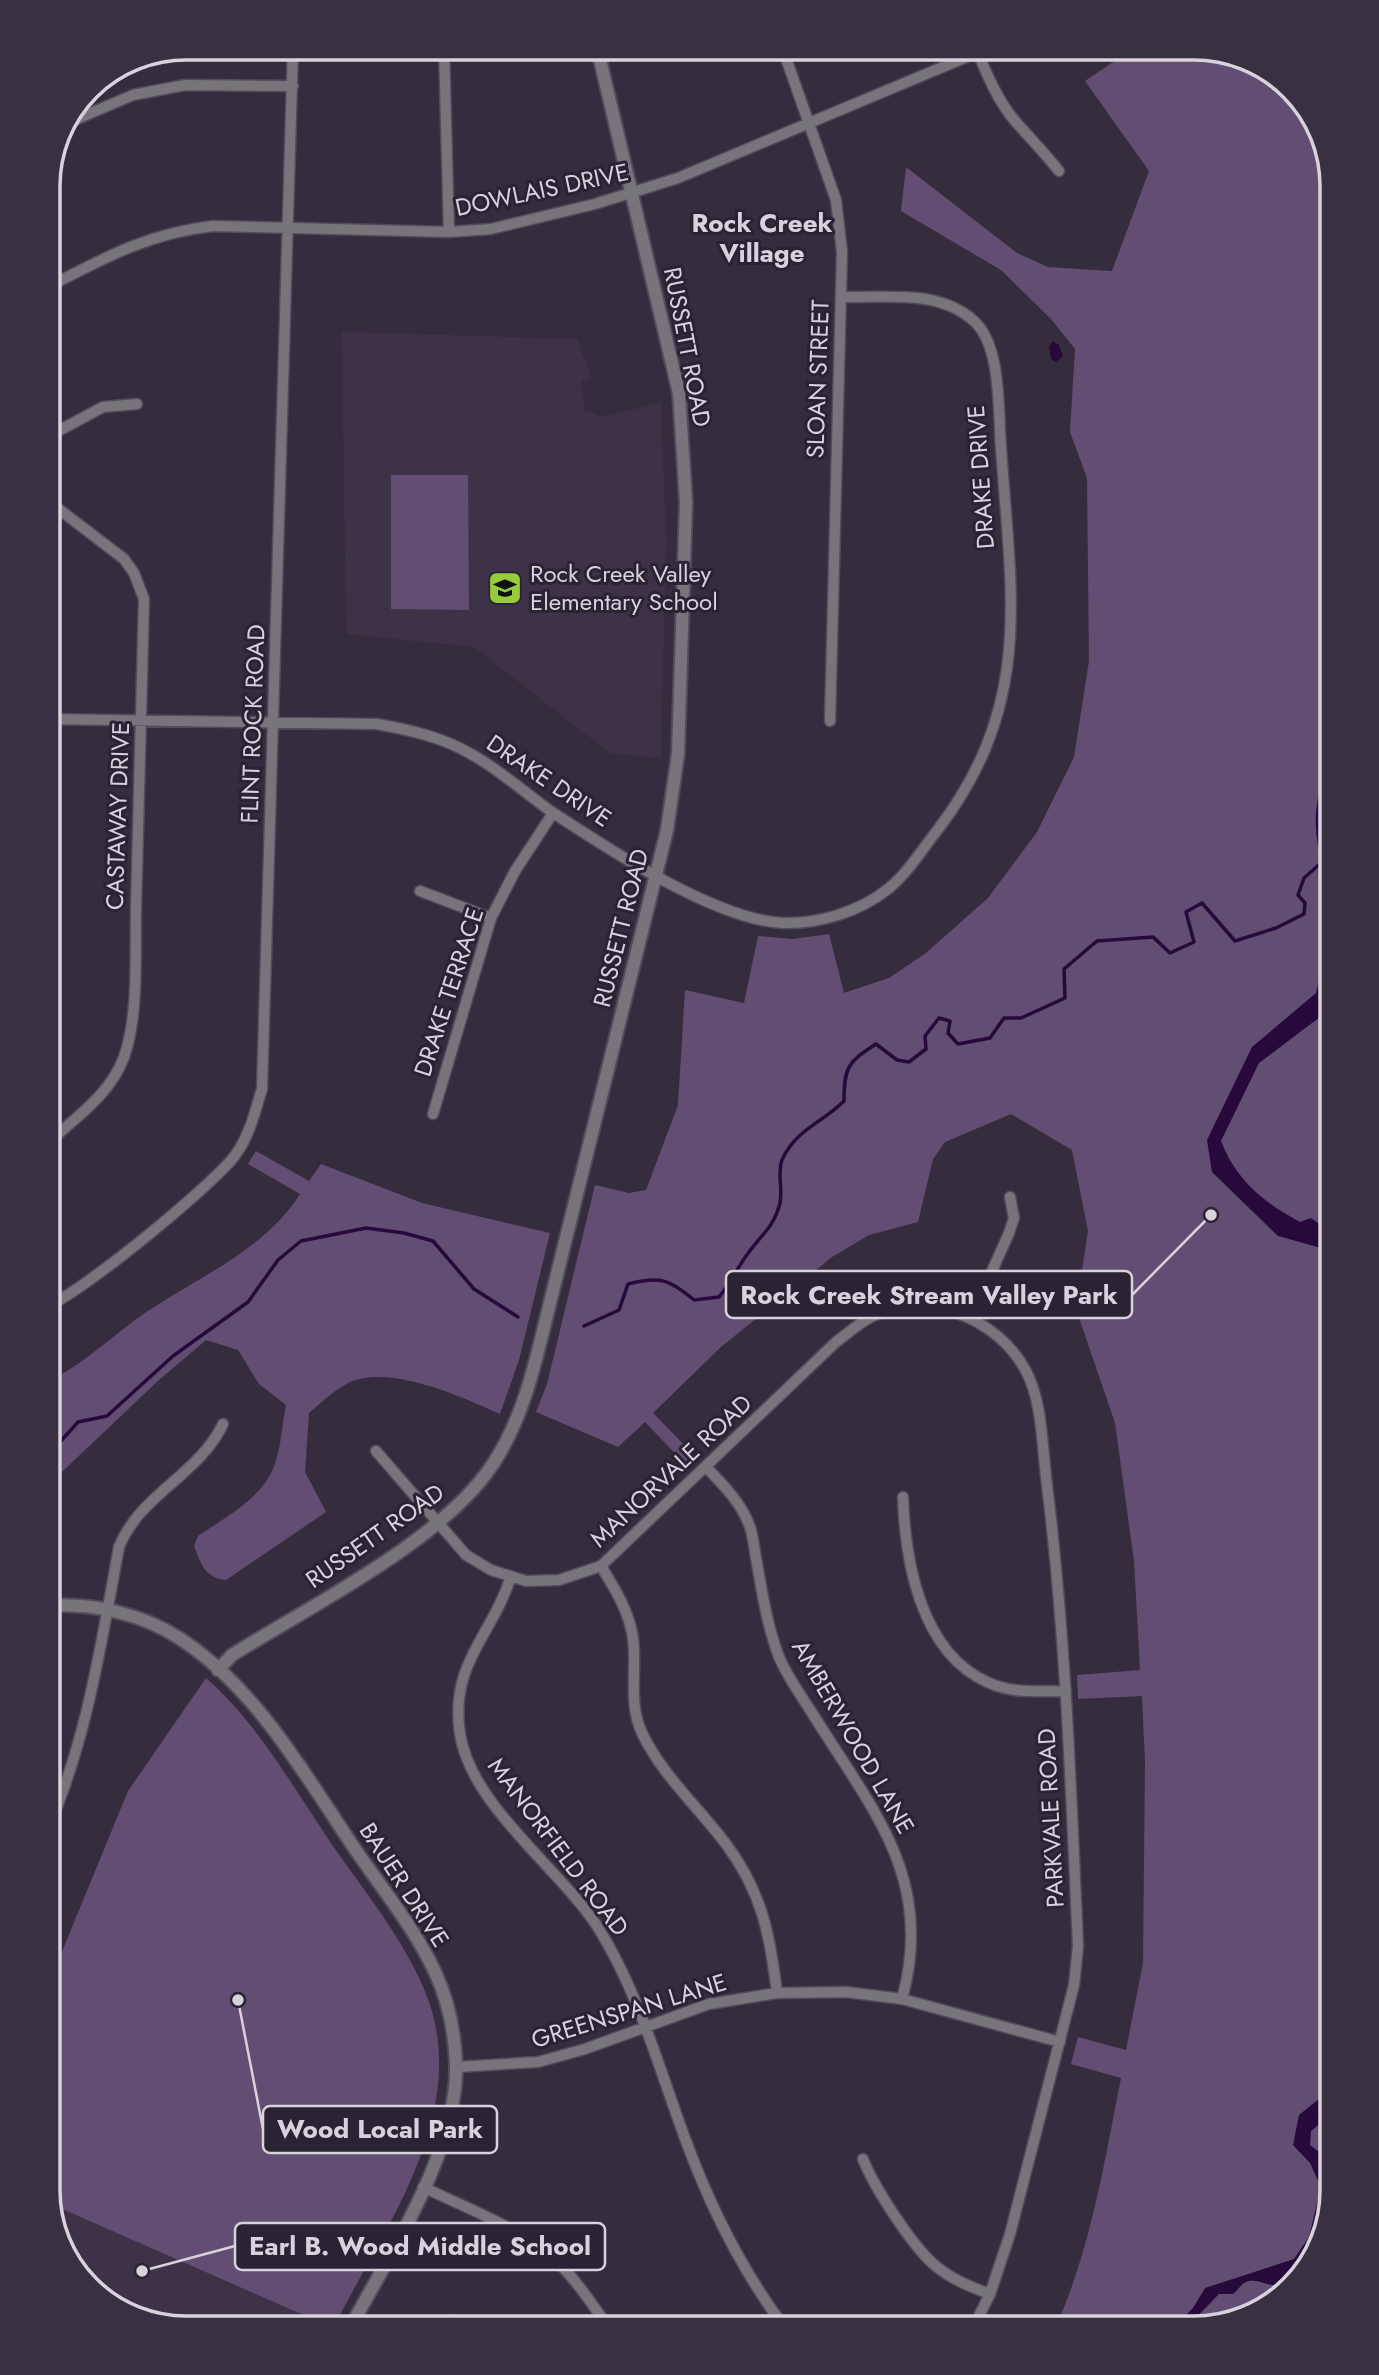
<svg xmlns="http://www.w3.org/2000/svg" width="1379" height="2375" font-family="Jost,sans-serif">
<style>
.built{fill:#3e3249}
.green{fill:#614e72}
.water{fill:#270a3b}
.lines{fill:none;stroke-linecap:round;stroke-linejoin:round}
.stream{stroke:#270a3b;stroke-width:3.5}
.river{stroke:#270a3b;stroke-width:19}
.minor-casing{stroke:#524b5a;stroke-width:13}
.tertiary-casing{stroke:#524b5a;stroke-width:16}
.minor{stroke:#78747c;stroke-width:10}
.tertiary{stroke:#78747c;stroke-width:12}
.labels{text-anchor:middle;stroke-width:6;stroke-linejoin:round;paint-order:stroke}
.street-label{font-size:24px;fill:#d7d2dc;stroke:#2b2333}
.poi-label{font-size:24px;fill:#d7d2dc;stroke:#2b2333;text-anchor:start}
.neighbourhood-label{font-size:26px;font-weight:bold;fill:#d7d2dc;stroke:#2b2333}
.rim{fill:none;stroke:#d7d2dc;stroke-width:3.5}
.leader{fill:none;stroke:#d7d2dc;stroke-width:2.5}
.callout-dot{fill:#d7d2dc;stroke:#2b2333;stroke-width:2.5}
.callout{fill:#2b2333;stroke:#d7d2dc;stroke-width:2.5}
.callout-label{font-size:26px;text-anchor:middle;font-weight:bold;fill:#d7d2dc}
</style>
<rect width="100%" height="100%" fill="#352d3d"/>
<path class="built" d="M 342,332 L 577,339 L 592,379 L 582,381 L 584,410 L 604,417 L 661,402 L 666,542 L 661,758 L 610,753 L 474,647 L 346,634 Z
M 51,2204 L 116,2231 L 333,2328 L 177,2327 L 108,2304 L 61,2250 Z"/>
<path class="green" d="M 1134,48 L 1203,48 L 1271,71 L 1318,125 L 1332,186 L 1332,2190 L 1309,2266 L 1254,2314 L 1193,2328 L 1055,2328 C 1090,2253 1105,2159 1121,2078 L 1071,2064 L 1078,2037 L 1126,2050 L 1143,1963 L 1145,1762 L 1142,1696 L 1078,1699 L 1077,1675 L 1140,1670 L 1134,1561 L 1115,1423 L 1076,1309 L 1088,1231 L 1072,1150 L 1011,1114 L 945,1142 L 933,1159 L 918,1222 L 869,1235 L 832,1257 L 721,1347 L 653,1413 L 695,1456 L 686,1465 L 645,1422 L 618,1447 L 536,1412 L 547,1384 L 595,1185 L 629,1193 L 646,1190 L 678,1105 L 685,990 L 744,1003 L 758,936 L 793,939 L 829,934 L 844,993 L 889,978 L 926,953 L 988,898 L 1037,832 L 1074,757 L 1089,661 L 1087,478 L 1070,432 L 1075,349 L 1051,319 L 1001,270 L 901,211 L 906,167 L 1017,253 L 1048,267 L 1112,271 L 1149,171 L 1085,81 Z
M 391,475 L 468,475 L 469,610 L 391,609 Z
M 256,1151 L 309,1181 L 321,1164 L 422,1203 L 550,1233 L 519,1360 L 500,1414 C 463,1397 388,1363 348,1383 C 334,1390 321,1403 309,1413 L 305,1472 L 326,1512 L 226,1580 C 205,1578 201,1564 194,1546 L 198,1536 C 221,1520 251,1504 267,1480 C 281,1460 281,1429 286,1405 L 259,1384 L 238,1350 L 206,1340 L 159,1380 L 47,1486 L 47,1382 C 80,1366 106,1342 135,1320 C 190,1280 262,1254 300,1194 L 248,1164 Z
M 206,1678 C 258,1723 294,1789 333,1846 C 365,1892 402,1937 424,1989 C 475,2108 385,2226 333,2328 L 51,2204 L 47,2190 L 47,1988 L 128,1791 Z"/>
<path class="water" d="M 1053,341 L 1059,345 L 1063,356 L 1056,362 L 1051,359 L 1049,347 Z
M 1332,721 L 1332,995 L 1324,1014 L 1259,1063 L 1221,1141 C 1236,1180 1264,1203 1300,1222 L 1311,1218 L 1332,1233 L 1332,1251 L 1278,1236 L 1212,1172 L 1207,1140 L 1252,1047 L 1316,993 L 1328,942 L 1329,879 L 1324,760 Z
M 1332,1970 L 1332,2057 L 1320,2011 Z
M 1329,2091 L 1332,2091 L 1332,2114 L 1311,2131 L 1310,2145 L 1332,2162 C 1332,2197 1320,2266 1285,2283 C 1271,2291 1257,2275 1244,2283 C 1240,2286 1237,2291 1233,2294 L 1219,2294 L 1186,2328 L 1173,2328 L 1193,2308 L 1205,2288 L 1294,2259 L 1309,2237 L 1321,2187 L 1310,2163 L 1293,2145 L 1299,2115 Z"/>
<g class="lines">
<path class="stream" d="M 584,1326 L 619,1310 L 628,1284 C 660,1276 669,1279 694,1300 L 719,1297 C 731,1283 738,1266 749,1252 C 762,1234 774,1227 780,1203 C 783,1189 777,1172 782,1160 C 796,1129 821,1124 844,1101 C 844,1067 848,1062 876,1044 L 897,1060 L 909,1062 L 926,1049 L 925,1036 L 939,1018 L 950,1021 L 948,1033 L 958,1044 L 990,1038 L 1004,1018 L 1021,1018 L 1065,998 L 1064,969 L 1097,941 L 1153,937 L 1170,953 L 1194,942 L 1186,912 L 1202,903 L 1235,941 L 1276,928 L 1304,914 L 1305,903 L 1298,895 L 1304,878 L 1330,855
M 47,1470 L 55,1462 L 60,1442 L 78,1422 L 107,1416 L 173,1356 L 248,1302 L 278,1260 L 301,1241 L 366,1228 L 404,1233 L 433,1241 L 474,1289 L 518,1317"/>
<path class="river" d="M 1332,860 C 1323,836 1323,807 1332,784"/>
<g class="minor-casing">
<path id="minor" d="M 444,47 L 449,232
M 782,47 L 836,200 L 842,252 L 830,721
M 976,48 C 986,73 998,101 1015,121 C 1030,138 1045,153 1059,171
M 63,125 L 133,95 L 185,85 L 293,86
M 48,287 C 104,258 149,233 213,226 L 449,232 L 491,229 L 595,204 L 678,178 L 988,48
M 47,437 L 103,407 L 137,404
M 47,719 L 377,724 C 410,730 442,737 471,754 C 500,770 525,793 552,812 C 608,849 716,920 783,923 C 819,924 859,912 888,889 C 908,873 923,848 939,828 C 1034,702 1011,595 1001,448 C 998,413 1002,346 974,321 C 939,289 887,298 842,297
M 420,891 L 491,918
M 433,1114 L 491,918 L 515,871 L 553,813
M 47,1123 L 57,1135
M 47,1144 C 76,1117 110,1095 124,1057 C 139,1015 135,953 136,908 C 139,805 142,702 144,599 L 134,573 L 124,559 L 47,500
M 47,1306 C 79,1295 217,1182 236,1154 C 250,1135 255,1111 262,1089 L 293,47
M 971,1318 L 1009,1233 L 1014,1218 L 1010,1197
M 376,1451 L 466,1555 L 491,1570 L 526,1581 L 559,1580 L 601,1566 L 836,1342 C 847,1334 859,1323 871,1317 C 926,1289 998,1318 1026,1371 C 1043,1403 1042,1449 1047,1485 C 1066,1638 1071,1792 1078,1946 L 1074,1985 L 1010,2234 L 990,2294 L 973,2328
M 706,1467 C 722,1484 739,1500 748,1522 C 753,1532 754,1547 756,1558 C 762,1591 767,1626 779,1657 C 788,1678 802,1697 814,1716 C 874,1812 935,1880 902,1999
M 903,1497 C 905,1562 921,1652 987,1682 C 1012,1694 1039,1691 1066,1691
M 601,1566 C 615,1589 629,1611 633,1638 C 637,1669 628,1704 642,1733 C 662,1775 698,1807 726,1844 C 762,1892 770,1935 777,1993
M 511,1576 C 493,1635 449,1663 460,1734 C 471,1805 558,1867 597,1926 C 639,1992 659,2069 686,2141 C 710,2206 743,2272 785,2328
M 47,1831 C 87,1740 101,1644 119,1547 C 140,1494 199,1475 223,1424
M 456,2067 L 538,2062 L 585,2049 L 709,2004 L 777,1993 L 846,1992 L 902,1999 L 1060,2042
M 863,2159 C 874,2187 913,2248 937,2267 C 953,2280 971,2287 990,2294
M 423,2187 C 466,2208 515,2226 551,2256 C 574,2276 591,2303 609,2328
M 453,2320 L 467,2328"/>
</g>
<g class="tertiary-casing">
<path id="tertiary" d="M 47,1606 C 91,1602 142,1614 179,1638 C 257,1688 306,1777 357,1852 C 384,1891 415,1929 435,1972 C 448,2000 455,2034 456,2065 C 458,2151 390,2253 350,2328
M 218,1670 L 232,1655 C 312,1605 442,1541 493,1464 C 522,1420 534,1369 546,1319 L 667,830 L 678,754 L 686,502 L 679,393 L 597,47"/>
</g>
<use href="#minor" class="minor"/>
<use href="#tertiary" class="tertiary"/>
</g>
<defs>
<g id="school-square" transform="scale(1.75)"><rect x="-9" y="-9" width="18" height="18" rx="4" fill="#96cc39" stroke="#2b2333"/><path d="M0-5L7-2L0 1L-7-2ZM-4 1L0 2.5L4 1V4Q0 6-4 4Z" fill="#111"/></g>
</defs>
<g fill-rule="evenodd">
<use href="#school-square" x="505" y="588"/>
</g>
<g class="labels">
<g class="street-label">
<text transform="translate(542 190) rotate(-12)" y="8">DOWLAIS DRIVE</text>
<text transform="translate(687 347) rotate(79)" y="8">RUSSETT ROAD</text>
<text transform="translate(818 379) rotate(-88)" y="8">SLOAN STREET</text>
<text transform="translate(981 477) rotate(-94)" y="8">DRAKE DRIVE</text>
<text transform="translate(253 724) rotate(-88)" y="8">FLINT ROCK ROAD</text>
<text transform="translate(549 781) rotate(34)" y="8">DRAKE DRIVE</text>
<text transform="translate(118 816) rotate(-88)" y="8">CASTAWAY DRIVE</text>
<text transform="translate(621 928) rotate(-76)" y="8">RUSSETT ROAD</text>
<text transform="translate(449 992) rotate(-72)" y="8">DRAKE TERRACE</text>
<text transform="translate(671 1471) rotate(-43)" y="8">MANORVALE ROAD</text>
<text transform="translate(375 1536) rotate(-35)" y="8">RUSSETT ROAD</text>
<text transform="translate(853 1737) rotate(60)" y="8">AMBERWOOD LANE</text>
<text transform="translate(1051 1818) rotate(-93)" y="8">PARKVALE ROAD</text>
<text transform="translate(558 1847) rotate(53)" y="8">MANORFIELD ROAD</text>
<text transform="translate(404 1885) rotate(57)" y="8">BAUER DRIVE</text>
<text transform="translate(629 2011) rotate(-17)" y="8">GREENSPAN LANE</text>
</g>
<g class="poi-label">
<text x="530" y="582">Rock Creek Valley<tspan x="530" dy="28">Elementary School</tspan></text>
</g>
<g class="neighbourhood-label">
<text x="762" y="232">Rock Creek<tspan x="762" dy="30">Village</tspan></text>
</g>
</g>
<path d="M0 0H1379V2375H0ZM186 60H1194A126 126 0 0 1 1320 186V2190A126 126 0 0 1 1194 2316H186A126 126 0 0 1 60 2190V186A126 126 0 0 1 186 60Z" fill="#393141" fill-rule="evenodd"/>
<path class="rim" d="M186 60H1194A126 126 0 0 1 1320 186V2190A126 126 0 0 1 1194 2316H186A126 126 0 0 1 60 2190V186A126 126 0 0 1 186 60Z"/>
<path class="leader" d="M1211 1215L1132 1295M238 2000L263 2129M142 2271L235 2246"/>
<g class="callout-dot">
<circle cx="1211" cy="1215" r="7"/>
<circle cx="238" cy="2000" r="7"/>
<circle cx="142" cy="2271" r="7"/>
</g>
<g class="callout">
<rect x="726" y="1271" width="406" height="47" rx="7"/>
<rect x="263" y="2106" width="234" height="47" rx="7"/>
<rect x="235" y="2223" width="370" height="47" rx="7"/>
</g>
<g class="callout-label">
<text x="929" y="1304">Rock Creek Stream Valley Park</text>
<text x="380" y="2138">Wood Local Park</text>
<text x="420" y="2255">Earl B. Wood Middle School</text>
</g>
</svg>
